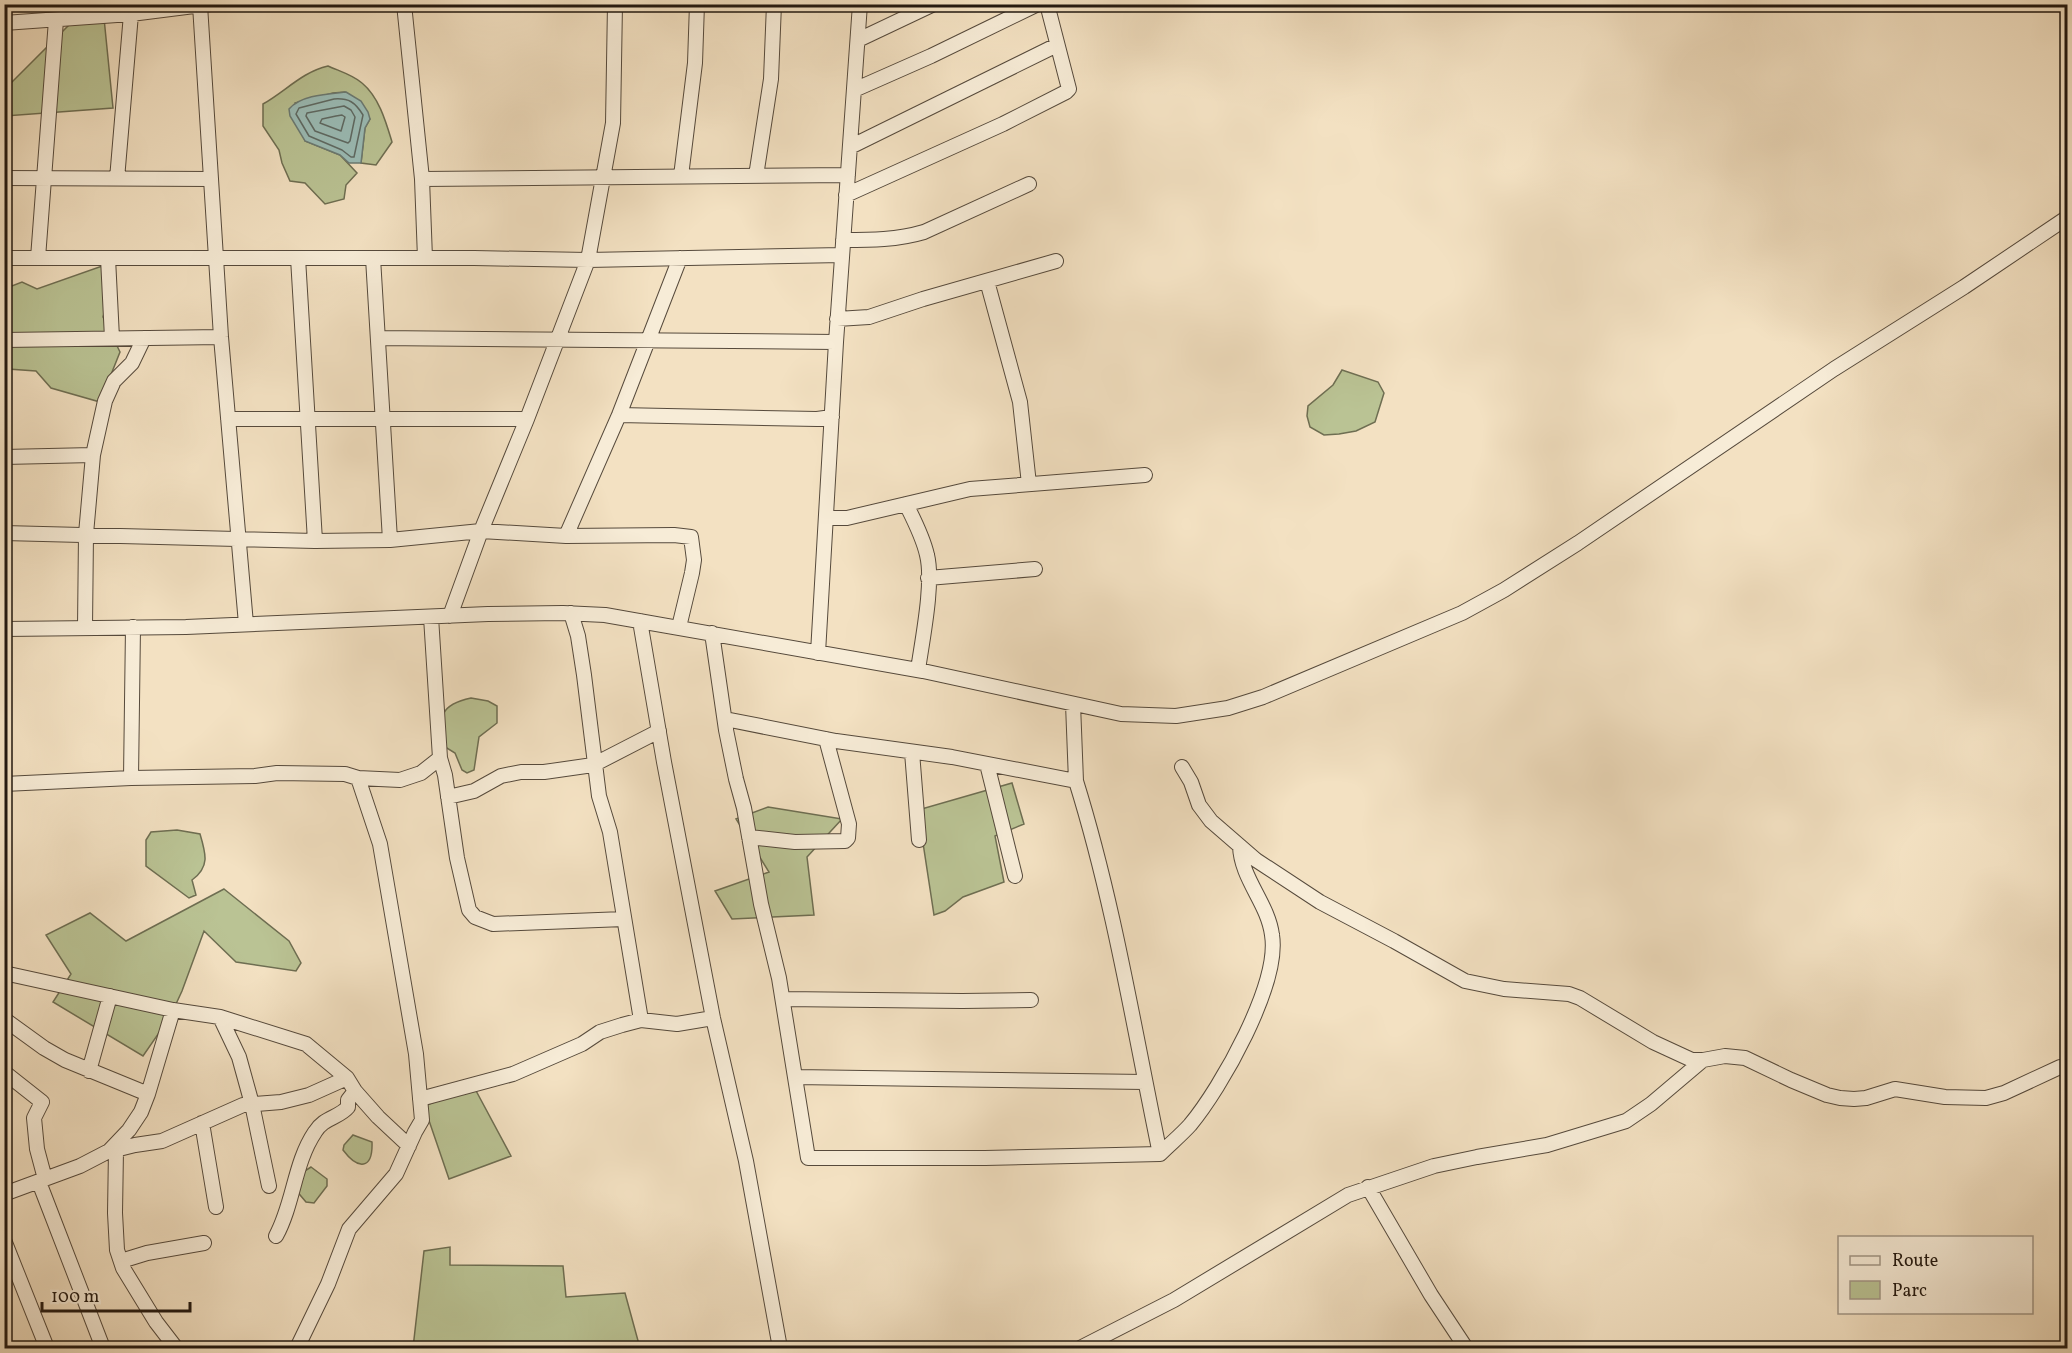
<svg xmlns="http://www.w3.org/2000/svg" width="2072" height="1353" font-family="Vollkorn,serif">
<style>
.green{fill:#bac394;stroke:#6e6e52;stroke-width:1.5}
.water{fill:#9bbdb7;stroke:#6b7b74;stroke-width:1.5}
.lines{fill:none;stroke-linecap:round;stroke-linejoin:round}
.shore{stroke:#5e6a64;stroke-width:1.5}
.minor-casing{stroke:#564a3c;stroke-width:16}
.minor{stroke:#f7ecd7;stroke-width:14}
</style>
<rect width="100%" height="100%" fill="#f3e1c2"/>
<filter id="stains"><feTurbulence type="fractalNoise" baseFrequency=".00333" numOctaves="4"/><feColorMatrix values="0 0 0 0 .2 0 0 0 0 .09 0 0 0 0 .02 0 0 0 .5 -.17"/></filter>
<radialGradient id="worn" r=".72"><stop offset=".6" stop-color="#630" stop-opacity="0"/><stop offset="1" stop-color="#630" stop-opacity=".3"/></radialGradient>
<path class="green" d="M 103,8 L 113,108 L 5,116 L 5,89 L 80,14 Z
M 328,66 C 339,71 353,75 362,83 C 379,97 386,122 392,142 L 376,165 L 361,163 L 365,128 L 370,119 L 345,92 L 333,93 L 295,103 L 305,141 L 340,155 L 357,173 L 346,185 L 344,199 L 325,204 L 305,183 L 290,181 L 282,163 L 279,150 L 263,126 L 263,104 C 286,91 302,72 328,66 Z
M 105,265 L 109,296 L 103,317 L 120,352 L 100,402 L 51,388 L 36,371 L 8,369 L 4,356 L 4,289 L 22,282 L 37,289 Z
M 1342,370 L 1378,382 L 1384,393 L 1375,422 L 1356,431 L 1339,434 L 1324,435 L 1310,427 L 1307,416 L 1308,406 L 1333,385 Z
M 471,698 L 488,701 L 497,706 L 497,723 L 479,737 L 474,770 L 467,773 L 462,770 L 455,753 L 442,745 C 440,716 439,705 471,698 Z
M 1012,783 L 1024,824 L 995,836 L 1004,882 L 963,897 L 945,911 L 934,915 L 918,810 Z
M 768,807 L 842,819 L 807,857 L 814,915 L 732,919 L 715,891 L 769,872 L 736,819 Z
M 177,830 L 200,834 C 206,854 210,867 192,880 L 196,895 L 189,898 L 146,866 L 146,840 L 151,832 Z
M 224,889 L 289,941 L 301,963 L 296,971 L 236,962 L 204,931 L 182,991 L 170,1017 L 143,1056 L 53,1002 L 71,974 L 46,935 L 90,913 L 126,941 Z
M 474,1087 L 511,1156 L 449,1179 L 424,1106 Z
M 353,1135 L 372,1142 C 373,1170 358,1170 343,1150 L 344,1145 Z
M 311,1167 L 327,1179 L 327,1186 L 314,1203 L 306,1202 L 295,1189 L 300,1174 Z
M 450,1247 L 450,1265 L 563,1266 L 566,1297 L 625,1293 L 640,1348 L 413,1348 L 424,1251 Z"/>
<path class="water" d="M 346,92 L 361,101 L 368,112 L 370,119 L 365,128 L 361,163 L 349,163 L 340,155 L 305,141 L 290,116 L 289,109 C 301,95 328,94 346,92 Z"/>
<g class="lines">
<path class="shore" d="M 334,99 C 349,98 355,102 363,115 L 354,157 L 351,157 L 342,150 L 309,136 L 296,114 L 299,108 Z
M 344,106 L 351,110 L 355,117 L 350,141 L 348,143 L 315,131 L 306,116 L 307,113 Z
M 336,116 L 342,115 L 345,117 L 341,131 L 320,123 L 322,119 Z"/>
<g class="minor-casing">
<path id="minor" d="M 404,4 L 422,179 L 425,258
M 200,5 L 221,337 L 246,624
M 4,23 L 131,14 L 210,4
M 858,40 L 934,4
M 854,90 L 931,56 L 1038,4
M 850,147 L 1057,45
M 681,176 L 695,63 L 697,4
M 756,176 L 771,79 L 774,4
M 4,178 L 211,179
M 117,179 L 131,14
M 422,179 L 848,175
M 846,195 L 1003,124 L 1066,92 L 1069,89 L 1047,4
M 843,240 C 871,240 897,240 924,232 L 1029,184
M 4,258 L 474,258 L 588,260 L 842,255
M 38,258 L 56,20
M 108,258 L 112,338
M 298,258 L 315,541
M 373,258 L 390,540
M 987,281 L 1020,402 L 1029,484
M 837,319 L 869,317 L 923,299 L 1056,261
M 379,338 L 836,342
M 4,340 L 221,337
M 619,415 L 817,419 L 832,417
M 228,419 L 527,419
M 4,457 L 93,455 L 105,401 L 114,381 L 132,363 L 144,338
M 906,504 C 914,520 923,537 927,555 C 934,583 922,641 918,670
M 826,518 L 847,518 L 970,489 L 1145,475
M 4,533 L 315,541 L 390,540 L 481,531 L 566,536 L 674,535 L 691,537 L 694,560 L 692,573 L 679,627
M 566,536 L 619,415 L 680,258
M 928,578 L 1035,569
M 571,613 L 578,636 L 584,675 L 599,796 L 610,832 L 641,1020
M 450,616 L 481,531 L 527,419 L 588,260 L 613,123 L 615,4
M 640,621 L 664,762 L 713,1018 L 746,1161 L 780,1348
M 85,627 L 86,534 L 93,455
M 4,629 L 186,627 L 488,614 L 563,613 L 605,615 L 923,671 L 1121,714 L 1176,716 L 1228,708 L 1263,697 L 1462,613 L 1504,590 L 1578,543 L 1834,369 L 1964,287 L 2068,217
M 712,633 L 726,730 L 736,779 L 744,808 L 761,904 L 779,978 L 808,1158 L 985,1158 L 1160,1154 C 1170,1144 1181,1135 1190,1125 C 1221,1088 1280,984 1272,935 C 1268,903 1241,879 1240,846
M 818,653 L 836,342 L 860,4
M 725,719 L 836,741 L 952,757 L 1076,781 L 1073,704
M 912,752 L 919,840
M 440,758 L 445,775 L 457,858 L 469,910 L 475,917 L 493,924 L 624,919
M 987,764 L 1015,876
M 1182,767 L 1191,782 L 1199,805 L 1211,821 L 1256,860 L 1320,902 L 1394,941 L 1465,981 L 1504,989 L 1569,994 L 1580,998 L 1653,1042 L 1692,1060 L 1703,1060 L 1725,1056 L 1745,1058 L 1791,1080 L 1827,1095 L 1840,1098 L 1854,1099 L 1866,1098 L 1895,1089 L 1945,1097 L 1986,1098 L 2004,1093 L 2060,1067 L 2068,1067
M 131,778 L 133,627
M 1076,781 C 1114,903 1134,1029 1160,1154
M 4,784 L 131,778 L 255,776 L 277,773 L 345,774 L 358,778
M 448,797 L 474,791 L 501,776 L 521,772 L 544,772 L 593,765 L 659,731
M 4,809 L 4,892
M 749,837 L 795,842 L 845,841 L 848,838 L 849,824 L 826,739
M 4,973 L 173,1010 L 220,1017 L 306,1044 L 347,1078 L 355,1091 L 378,1117 L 409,1146
M 783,999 L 962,1001 L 1031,1000
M 220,1017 L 239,1057 L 252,1104 L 269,1186
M 4,1019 L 44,1048 L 65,1060 L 148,1094
M 89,1071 L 110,996
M 4,1072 L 42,1102 L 34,1118 L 37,1149 L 45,1179
M 795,1077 L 1145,1082
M 420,1099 L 513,1074 L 582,1044 L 600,1032 L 622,1025 L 641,1020 L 677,1024 L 713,1018
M 202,1123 L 216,1207
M 116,1150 L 115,1213 L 117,1250 L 123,1268 L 156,1322 L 176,1348
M 109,1151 L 129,1130 L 141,1112 L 148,1094 L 173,1010
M 39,1182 L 103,1348
M 1368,1187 L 1431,1295 L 1466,1348
M 4,1194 L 80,1166 L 107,1152 L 135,1145 L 162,1141 L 243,1105 L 281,1102 L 309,1095 L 347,1078
M 276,1236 C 294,1203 294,1163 315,1132 C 324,1117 339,1118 348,1107 L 348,1100 L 355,1091
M 4,1240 L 47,1348
M 121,1261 L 147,1253 L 204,1243
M 297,1348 L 328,1284 L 349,1229 L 396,1174 L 415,1132 L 422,1120 L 416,1054 L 380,844 L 358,778 L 400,780 L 421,773 L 440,758 L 431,617
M 1080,1348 L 1174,1300 L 1348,1195 L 1434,1166 L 1477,1157 L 1547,1145 L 1626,1121 L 1651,1104 L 1703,1060"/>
</g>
<use href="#minor" class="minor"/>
</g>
<rect width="2072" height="1353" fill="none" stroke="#f3e1c2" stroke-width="24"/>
<rect x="6" y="6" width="2060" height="1341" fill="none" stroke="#221810" stroke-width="3"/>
<rect x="12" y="12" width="2048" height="1329" fill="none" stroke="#221810" stroke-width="1.5"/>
<rect x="1838" y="1236" width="195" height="78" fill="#f7ecd7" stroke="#a29787" stroke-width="1.5"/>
<rect x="1850" y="1256" width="30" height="9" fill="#f7ecd7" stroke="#a29787" stroke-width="1.5"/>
<text x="1892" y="1266" font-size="18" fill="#221810">Route</text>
<rect x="1850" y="1281" width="30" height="18" fill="#bac394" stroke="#a29787" stroke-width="1.5"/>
<text x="1892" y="1296" font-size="18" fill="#221810">Parc</text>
<path d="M42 1302v9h148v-9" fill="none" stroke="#221810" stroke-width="3"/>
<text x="51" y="1302" font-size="18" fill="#221810" stroke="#f7ecd7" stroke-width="4.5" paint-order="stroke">100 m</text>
<rect width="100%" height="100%" filter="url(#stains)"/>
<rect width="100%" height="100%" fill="url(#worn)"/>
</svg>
